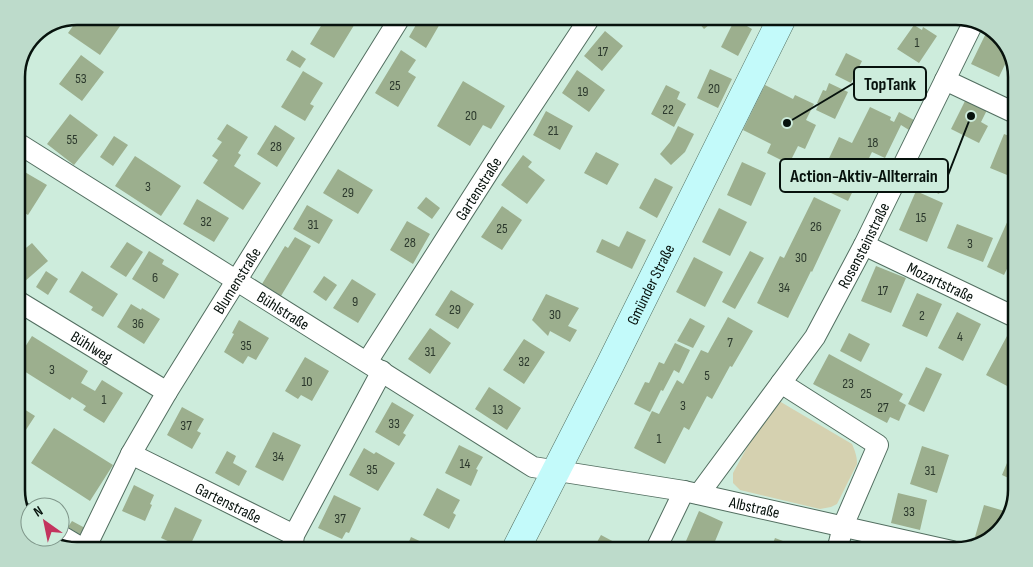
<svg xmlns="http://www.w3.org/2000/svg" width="1033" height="567" font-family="'Sofia Sans Condensed',sans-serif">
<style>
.green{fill:#d5d1b0}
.building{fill:#9caf8e}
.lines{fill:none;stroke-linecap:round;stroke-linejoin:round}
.street-casing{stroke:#526e60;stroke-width:22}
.secondary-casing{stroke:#526e60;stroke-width:29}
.street{stroke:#fff;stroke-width:20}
.secondary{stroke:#c3fafa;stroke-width:28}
.labels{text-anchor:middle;stroke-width:5;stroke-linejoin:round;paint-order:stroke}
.number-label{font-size:14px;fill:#2c392d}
.street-label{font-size:16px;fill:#07120d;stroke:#cdecdc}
.rim{fill:none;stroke:#07120d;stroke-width:2.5}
.leader{fill:none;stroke:#07120d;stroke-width:2}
.callout-dot{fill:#07120d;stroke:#cdecdc;stroke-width:2}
.callout{fill:#cdecdc;stroke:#07120d;stroke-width:2}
.callout-label{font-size:18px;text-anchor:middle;font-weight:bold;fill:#07120d}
</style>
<rect width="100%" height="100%" fill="#cdecdc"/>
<path class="green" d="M 774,398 L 852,444 C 855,451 857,456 857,464 L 837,504 L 831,507 L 820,509 L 740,490 L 733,483 L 733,473 Z"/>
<path class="building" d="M 80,16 L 127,16 L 100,55 L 68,33 Z
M 327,16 L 346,16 L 356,22 L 334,58 L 310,44 Z
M 421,16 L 431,16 L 441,22 L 426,48 L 409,37 Z
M 693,16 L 720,16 L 704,29 Z
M 735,19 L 752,29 L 738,56 L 721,47 Z
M 914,25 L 922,30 L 923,27 L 937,36 L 919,63 L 897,49 Z
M 989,27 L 1007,43 L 1010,54 L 999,77 L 971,64 Z
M 605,31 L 623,46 L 602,71 L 584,56 Z
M 292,50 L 306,59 L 300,68 L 286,60 Z
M 401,50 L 416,60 L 408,72 L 416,77 L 398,107 L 375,93 Z
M 846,53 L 862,61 L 851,83 L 835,75 Z
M 81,55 L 104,72 L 82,101 L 59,84 Z
M 710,69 L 732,79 L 718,108 L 697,98 Z
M 577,70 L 605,90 L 589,112 L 562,93 Z
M 303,71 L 323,83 L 310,104 L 314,106 L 305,121 L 281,107 Z
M 463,81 L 505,106 L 491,129 L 483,125 L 470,146 L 437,126 Z
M 829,83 L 848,92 L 835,119 L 816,110 L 819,103 L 817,103 L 823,90 L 826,91 Z
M 666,85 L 680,92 L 677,99 L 686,104 L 674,127 L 651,114 Z
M 765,85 L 793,99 L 795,95 L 814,104 L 806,120 L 816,125 L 805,149 L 798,146 L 789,164 L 767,153 L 771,144 L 743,130 Z
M 966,99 L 987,110 L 981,122 L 988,126 L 979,143 L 951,129 Z
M 870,107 L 891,117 L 890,120 L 894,122 L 899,112 L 914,120 L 909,130 L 901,125 L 885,158 L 872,152 L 848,201 L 816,186 L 839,137 L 852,143 Z
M 546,111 L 573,126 L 560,150 L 533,135 Z
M 70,114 L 98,135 L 74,165 L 47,144 Z
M 227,124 L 248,137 L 238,153 L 241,155 L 234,166 L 261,183 L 243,210 L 203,183 L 218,160 L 212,156 L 222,142 L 217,139 Z
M 275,125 L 295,138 L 277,167 L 257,154 Z
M 678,126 L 694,134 L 685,152 L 671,165 L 660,154 L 670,142 Z
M 1004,134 L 1017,139 L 1017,167 L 1012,177 L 990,168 Z
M 114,136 L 128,145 L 113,166 L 100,157 Z
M 596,152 L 619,164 L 607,185 L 584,173 Z
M 523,155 L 532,162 L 528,167 L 545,180 L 527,204 L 501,185 Z
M 135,156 L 181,186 L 161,216 L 115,186 Z
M 742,162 L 766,173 L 751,206 L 727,195 Z
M 338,169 L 373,190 L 358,214 L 323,193 Z
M 930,170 L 946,178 L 939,194 L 922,186 Z
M 23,171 L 47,185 L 28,215 L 16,208 L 16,182 Z
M 655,178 L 673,187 L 657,218 L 639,208 Z
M 916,191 L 943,203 L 927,242 L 899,230 Z
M 426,197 L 440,208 L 432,219 L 417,208 Z
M 814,197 L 841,210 L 812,272 L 811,271 L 788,318 L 757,303 L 780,256 L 784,258 Z
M 197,199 L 229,218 L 214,242 L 183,224 Z
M 307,205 L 333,220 L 319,244 L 293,229 Z
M 502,206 L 522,220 L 502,250 L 481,237 Z
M 719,208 L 747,222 L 730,256 L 702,242 Z
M 1013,209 L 1017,211 L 1017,248 L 1004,275 L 987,267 Z
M 407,221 L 430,234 L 413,264 L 390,250 Z
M 957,224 L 993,238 L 983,262 L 947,248 Z
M 627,231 L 646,240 L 632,269 L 596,252 L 602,239 L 619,247 Z
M 295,237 L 311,246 L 281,296 L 262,284 L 285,246 L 288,248 Z
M 127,242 L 143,252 L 126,277 L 110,267 Z
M 32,243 L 48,261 L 24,282 L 16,274 L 16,256 Z
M 149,251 L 164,260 L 162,264 L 179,274 L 164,299 L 132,279 Z
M 750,251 L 764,258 L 735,309 L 722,302 Z
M 694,257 L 723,272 L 705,307 L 676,292 Z
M 876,266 L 906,278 L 891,313 L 861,301 Z
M 46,271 L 58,279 L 48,295 L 36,287 Z
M 82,271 L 118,294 L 103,317 L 91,310 L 93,307 L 69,292 Z
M 324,276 L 337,285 L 326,301 L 313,292 Z
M 352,279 L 376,294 L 358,323 L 333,308 Z
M 451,290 L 474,304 L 458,329 L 435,315 Z
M 917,293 L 942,304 L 927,337 L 902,326 Z
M 546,294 L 579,308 L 568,326 L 577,330 L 570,342 L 550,331 L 548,336 L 532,320 Z
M 131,304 L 141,310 L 142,308 L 160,319 L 144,344 L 117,327 Z
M 957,312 L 981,324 L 963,361 L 938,348 Z
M 728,317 L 753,331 L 732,367 L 730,366 L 712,399 L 707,396 L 689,430 L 684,427 L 665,464 L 634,448 L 652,411 L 659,414 L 677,380 L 683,384 L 701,350 L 708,353 Z
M 690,318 L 705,326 L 693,348 L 677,341 Z
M 239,320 L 269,338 L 256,360 L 248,356 L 243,364 L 224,352 L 234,334 L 232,333 Z
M 430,328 L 451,343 L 430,374 L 408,359 Z
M 849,333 L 870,344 L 861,362 L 840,351 Z
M 32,336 L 88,371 L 81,383 L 95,391 L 102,380 L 123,393 L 104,423 L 83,410 L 86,406 L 72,397 L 70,400 L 16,366 L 16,342 L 25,347 Z
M 1007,336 L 1017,341 L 1017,378 L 1011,388 L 986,375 Z
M 524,339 L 545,352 L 524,384 L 503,370 Z
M 675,343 L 690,350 L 679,373 L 674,370 L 663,391 L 661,390 L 650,412 L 634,404 L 645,382 L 649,383 L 659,362 L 664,364 Z
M 829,354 L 903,394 L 899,401 L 906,405 L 899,421 L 890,417 L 887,423 L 813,384 Z
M 305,357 L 329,371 L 312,401 L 301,395 L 298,399 L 285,391 Z
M 926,367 L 942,374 L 924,412 L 908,404 Z
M 489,387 L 521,408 L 507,430 L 475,409 Z
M 392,402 L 414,415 L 403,433 L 406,435 L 399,446 L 375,432 Z
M 16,404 L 35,416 L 16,445 Z
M 182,407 L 204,419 L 197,431 L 201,433 L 192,449 L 167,435 Z
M 54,428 L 113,465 L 90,501 L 31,463 Z
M 273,432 L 301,445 L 283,481 L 255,467 Z
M 1017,439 L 1017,482 L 1002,475 Z
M 459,445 L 483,457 L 476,469 L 478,470 L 471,486 L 445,473 Z
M 922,446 L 949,455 L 937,493 L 910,484 Z
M 364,448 L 374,454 L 376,452 L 395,463 L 378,491 L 349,475 Z
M 227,451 L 236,456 L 233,463 L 247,471 L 239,486 L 215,473 Z
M 134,485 L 154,495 L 150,504 L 152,505 L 145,521 L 122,511 Z
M 437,488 L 460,500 L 453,513 L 456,515 L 449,529 L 423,515 Z
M 898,493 L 927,500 L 920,530 L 891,523 Z
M 334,495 L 361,508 L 349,533 L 346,532 L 342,539 L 318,528 Z
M 984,505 L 1008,512 L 1004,525 L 989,541 L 975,537 Z
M 175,507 L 202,520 L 188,550 L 161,538 Z
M 699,511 L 723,522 L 711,551 L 686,541 Z
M 72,521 L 85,528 L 81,535 L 68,527 Z
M 601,535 L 631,551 L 592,551 Z
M 411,537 L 430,546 L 435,545 L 437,547 L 437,551 L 405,551 Z
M 775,538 L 796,546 L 794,551 L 770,551 Z"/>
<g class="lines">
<g class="street-casing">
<g id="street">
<path d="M 945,80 L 1017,114"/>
<path id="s1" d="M 16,142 L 533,467 L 684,491 L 952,551"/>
<path id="s2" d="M 864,245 L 1017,318"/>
<path id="s3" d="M 16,300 L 167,392"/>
<path id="s4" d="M 367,362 L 507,143 L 591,16"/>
<path d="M 781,383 L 878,445 L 843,526 L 837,551"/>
<path id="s5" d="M 131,454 L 294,535"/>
<path id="s6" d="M 699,494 L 815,337 L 864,245 L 974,21"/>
<path d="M 22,512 L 30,517"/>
<path d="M 60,535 L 85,550"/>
<path id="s7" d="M 84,551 L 131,454 L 167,392 L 401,16"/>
<path d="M 292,551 L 294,535 L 382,371"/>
<path d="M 655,551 L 684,491"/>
</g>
</g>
<g class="secondary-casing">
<g id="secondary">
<path id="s8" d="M 515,551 L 609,367 L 783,16"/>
</g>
</g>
<use href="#street" class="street"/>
<use href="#secondary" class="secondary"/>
</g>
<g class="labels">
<g class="number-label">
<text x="917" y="47">1</text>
<text x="603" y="56">17</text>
<text x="81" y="83">53</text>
<text x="395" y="90">25</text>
<text x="714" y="93">20</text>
<text x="583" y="96">19</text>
<text x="668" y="114">22</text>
<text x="471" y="120">20</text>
<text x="553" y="135">21</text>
<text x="72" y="144">55</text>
<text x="873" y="147">18</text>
<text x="276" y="151">28</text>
<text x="148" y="191">3</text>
<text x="348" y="197">29</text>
<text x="921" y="222">15</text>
<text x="206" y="226">32</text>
<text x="313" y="229">31</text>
<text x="816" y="231">26</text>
<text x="502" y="233">25</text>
<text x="410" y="247">28</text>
<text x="970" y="248">3</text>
<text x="801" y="262">30</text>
<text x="155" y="282">6</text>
<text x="784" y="292">34</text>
<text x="883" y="295">17</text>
<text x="355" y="306">9</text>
<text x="455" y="314">29</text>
<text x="555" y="319">30</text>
<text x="922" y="320">2</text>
<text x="138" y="328">36</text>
<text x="960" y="341">4</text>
<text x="730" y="347">7</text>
<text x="246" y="350">35</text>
<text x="430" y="356">31</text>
<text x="524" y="366">32</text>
<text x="52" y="374">3</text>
<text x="707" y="380">5</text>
<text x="307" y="386">10</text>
<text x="848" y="388">23</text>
<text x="866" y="398">25</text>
<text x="104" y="404">1</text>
<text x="683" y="410">3</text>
<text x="883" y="412">27</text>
<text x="498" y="414">13</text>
<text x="394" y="428">33</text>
<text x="186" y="430">37</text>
<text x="659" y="443">1</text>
<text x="278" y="461">34</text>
<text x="465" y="468">14</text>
<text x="372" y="474">35</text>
<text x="930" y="475">31</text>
<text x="909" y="516">33</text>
<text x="340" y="523">37</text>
</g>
<g class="street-label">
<text dy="6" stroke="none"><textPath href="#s4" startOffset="206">Gartenstraße</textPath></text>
<text dy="6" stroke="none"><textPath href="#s6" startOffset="299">Rosensteinstraße</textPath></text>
<text dy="6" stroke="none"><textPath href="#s7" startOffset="311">Blumenstraße</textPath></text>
<text dy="6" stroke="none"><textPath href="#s2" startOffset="85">Mozartstraße</textPath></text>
<text dy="6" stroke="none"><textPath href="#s8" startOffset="299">Gmünder Straße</textPath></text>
<text dy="6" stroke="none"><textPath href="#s1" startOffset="316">Bühlstraße</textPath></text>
<text dy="6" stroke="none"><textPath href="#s3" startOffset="89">Bühlweg</textPath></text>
<text dy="6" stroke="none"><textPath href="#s5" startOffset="109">Gartenstraße</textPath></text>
<text dy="6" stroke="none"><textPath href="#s1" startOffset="836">Albstraße</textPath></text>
</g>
</g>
<path d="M0 0H1033V567H0ZM77 25H956A52 52 0 0 1 1008 77V490A52 52 0 0 1 956 542H77A52 52 0 0 1 25 490V77A52 52 0 0 1 77 25Z" fill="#bddbcb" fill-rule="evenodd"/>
<path class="rim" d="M77 25H956A52 52 0 0 1 1008 77V490A52 52 0 0 1 956 542H77A52 52 0 0 1 25 490V77A52 52 0 0 1 77 25Z"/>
<path class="leader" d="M787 123L854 83M971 116L948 175"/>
<g class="callout-dot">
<circle cx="787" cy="123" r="5"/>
<circle cx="971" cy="116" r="5"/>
</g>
<g class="callout">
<rect x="854" y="67" width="72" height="33" rx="5"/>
<rect x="780" y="159" width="168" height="33" rx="5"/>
</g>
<g class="callout-label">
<text x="890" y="90">TopTank</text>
<text x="864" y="182">Action-Aktiv-Allterrain</text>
</g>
<g transform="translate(45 522) rotate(327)"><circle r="24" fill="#cdecdc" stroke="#7e9589"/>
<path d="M0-4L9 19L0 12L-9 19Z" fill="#c3345e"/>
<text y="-8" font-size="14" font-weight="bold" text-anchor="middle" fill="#07120d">N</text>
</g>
</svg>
